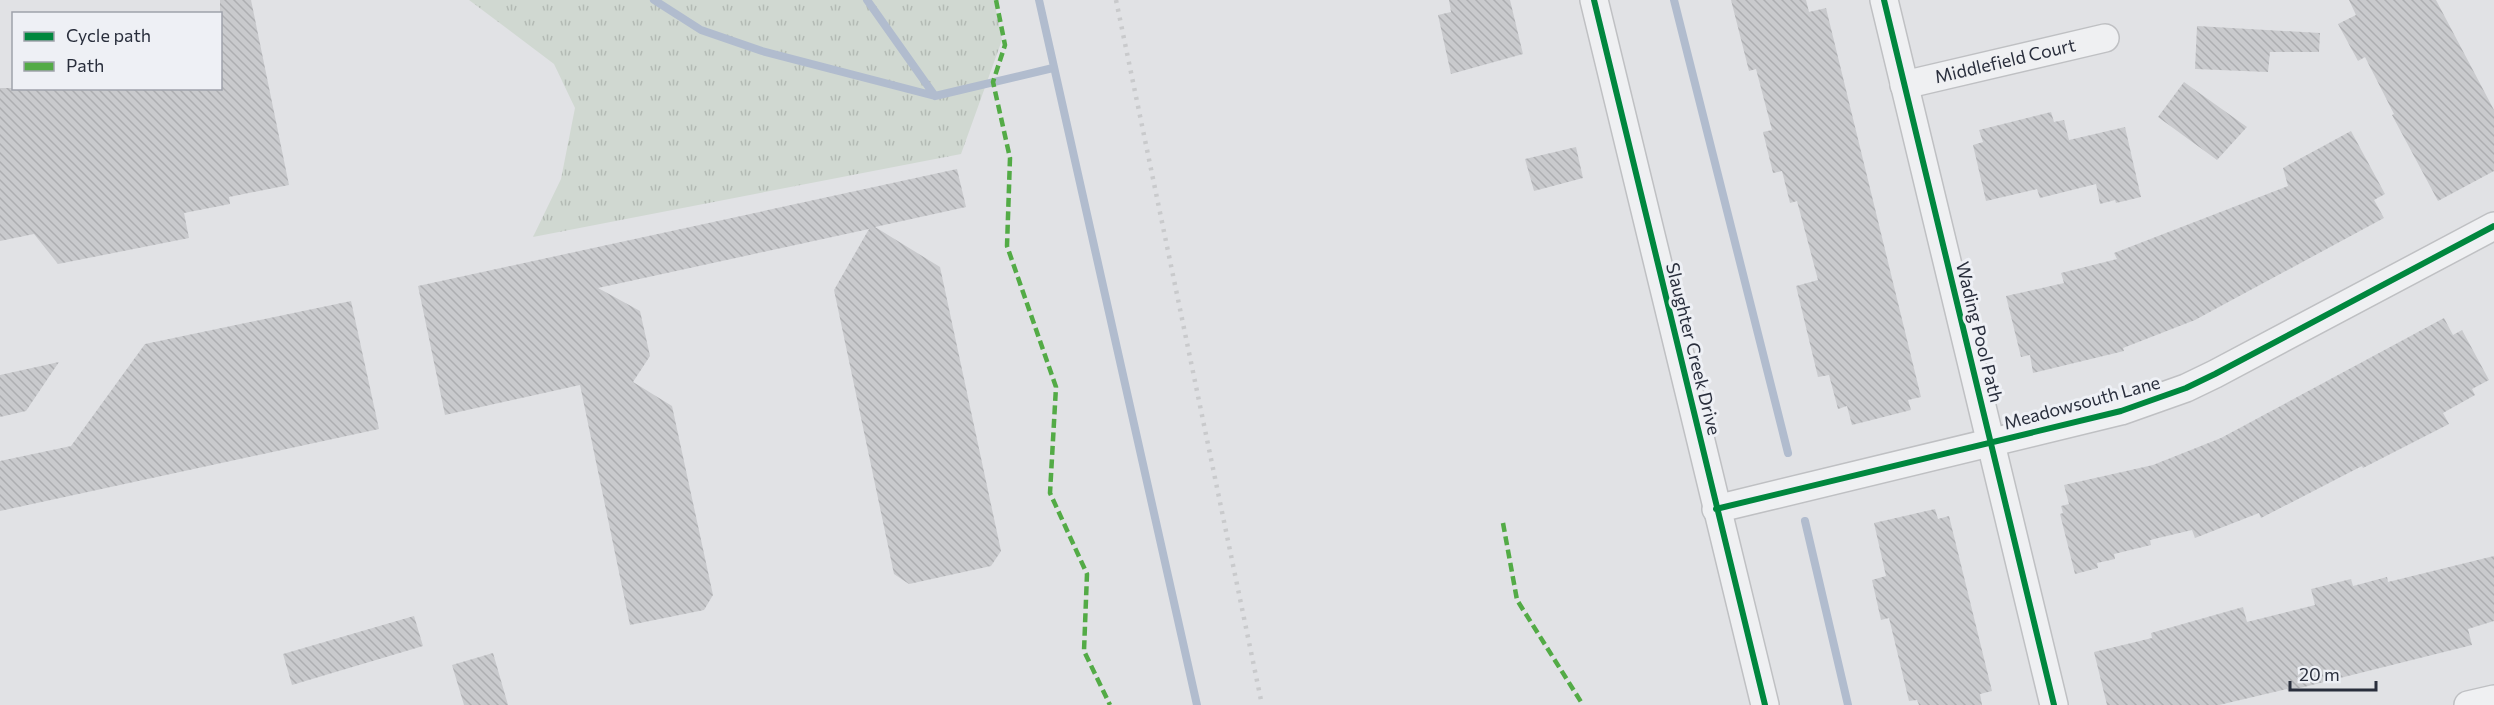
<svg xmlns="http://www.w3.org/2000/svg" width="2494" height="705" font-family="Commissioner,sans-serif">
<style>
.grass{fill:url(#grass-tufts)}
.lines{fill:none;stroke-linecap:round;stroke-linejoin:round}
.stream{stroke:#b1bcce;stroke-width:8}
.building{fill:url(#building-back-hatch)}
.minor-casing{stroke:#bfc0c3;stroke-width:30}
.minor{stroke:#eff0f2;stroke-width:27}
.rail{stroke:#c9cacc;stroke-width:4.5;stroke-dasharray:3 6;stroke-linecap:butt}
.quiet{stroke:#53ab46;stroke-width:4.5;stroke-dasharray:9 4.5;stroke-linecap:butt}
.cycleway-casing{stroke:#eef0f5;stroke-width:10}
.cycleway{stroke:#00873e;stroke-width:6}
.labels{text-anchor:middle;stroke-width:6;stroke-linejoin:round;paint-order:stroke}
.street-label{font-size:18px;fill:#292e3c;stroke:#eef0f5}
</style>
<defs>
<pattern id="grass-tufts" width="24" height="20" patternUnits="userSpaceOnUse" patternTransform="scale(1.5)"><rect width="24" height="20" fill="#d0d8d1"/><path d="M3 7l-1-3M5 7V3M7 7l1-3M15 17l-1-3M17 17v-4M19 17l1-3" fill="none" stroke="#b3bab4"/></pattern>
<pattern id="building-back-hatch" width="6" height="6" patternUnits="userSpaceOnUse" patternTransform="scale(1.5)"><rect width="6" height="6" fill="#c9cacd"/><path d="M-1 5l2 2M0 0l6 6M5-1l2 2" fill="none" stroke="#adaeb1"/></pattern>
</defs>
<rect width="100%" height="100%" fill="#e1e2e5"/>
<path class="grass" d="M 469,0 L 994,0 L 1002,40 L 961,154 L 533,237 L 561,179 L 575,108 L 554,64 Z"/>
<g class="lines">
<path class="stream" d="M 654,0 L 701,30 L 762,51 L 935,96 L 1053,68
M 867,0 L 935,96
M 1039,0 L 1197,705
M 1674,0 L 1788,453
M 1805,521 L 1848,705"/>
</g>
<path class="building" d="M 220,0 L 251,0 L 289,185 L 229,197 L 230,204 L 184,213 L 189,238 L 58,264 L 34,234 L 0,241 L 0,88 L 220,88 Z
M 1449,0 L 1510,0 L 1523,54 L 1451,74 L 1438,15 L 1451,12 Z
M 1731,0 L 1806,0 L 1809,12 L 1826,8 L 1921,397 L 1908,400 L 1911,410 L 1852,425 L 1847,406 L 1838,409 L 1829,375 L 1818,377 L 1796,286 L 1818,280 L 1797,201 L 1790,203 L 1782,171 L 1773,173 L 1763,132 L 1772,130 L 1756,69 L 1749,71 Z
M 2349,0 L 2436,0 L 2494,110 L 2494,171 L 2438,201 L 2392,115 L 2394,114 L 2365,57 L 2358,61 L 2338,24 L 2356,15 Z
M 2197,26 L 2320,33 L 2319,52 L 2270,52 L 2268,72 L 2195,69 Z
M 2184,82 L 2247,127 L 2217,160 L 2158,117 Z
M 2051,112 L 2054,122 L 2064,120 L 2069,140 L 2125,127 L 2141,197 L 2116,203 L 2115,200 L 2100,204 L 2096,184 L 2040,198 L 2037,189 L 1986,201 L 1973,145 L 1983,142 L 1979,130 Z
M 2351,131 L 2385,194 L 2374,200 L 2384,218 L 2195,320 L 2123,348 L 2124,351 L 2033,373 L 2030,355 L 2021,357 L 2006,296 L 2064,283 L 2061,273 L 2117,259 L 2114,253 L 2288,186 L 2283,168 Z
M 1576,147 L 1583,178 L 1534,191 L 1525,159 Z
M 957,169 L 966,207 L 875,227 L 940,267 L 1001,551 L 991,566 L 909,584 L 894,574 L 834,290 L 869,229 L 598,288 L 640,311 L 650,356 L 633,382 L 672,406 L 713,595 L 704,610 L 630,625 L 580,385 L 445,415 L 418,286 Z
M 351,301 L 379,429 L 0,511 L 0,461 L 71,446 L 145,344 Z
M 2444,318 L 2453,335 L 2462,330 L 2489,380 L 2472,389 L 2475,395 L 2443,413 L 2449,424 L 2363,468 L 2362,466 L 2261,518 L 2259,513 L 2195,538 L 2192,530 L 2150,540 L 2151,545 L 2114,554 L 2115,559 L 2097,563 L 2098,568 L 2075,574 L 2060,514 L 2063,513 L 2061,506 L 2069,504 L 2064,485 L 2153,465 L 2221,438 Z
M 59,362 L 26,411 L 0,417 L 0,375 Z
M 1935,509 L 1938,519 L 1949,516 L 1992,691 L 1980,694 L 1982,705 L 1919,705 L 1917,700 L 1909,701 L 1889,618 L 1881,620 L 1872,580 L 1886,576 L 1874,523 Z
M 2494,556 L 2494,621 L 2468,629 L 2472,645 L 2288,691 L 2287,689 L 2219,705 L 2107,705 L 2094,652 L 2152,638 L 2151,633 L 2243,607 L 2247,622 L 2315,605 L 2311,589 L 2351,579 L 2353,586 L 2387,577 L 2388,582 Z
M 414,616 L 423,646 L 292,685 L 283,654 Z
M 493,653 L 508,705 L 464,705 L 452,665 Z"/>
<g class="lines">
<g class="minor-casing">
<g id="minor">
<path d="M 1594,0 L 1765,705"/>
<path d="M 1884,0 L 2054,705"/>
<path id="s1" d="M 1904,85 L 2105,38"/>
<path d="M 1716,509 L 2121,411 L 2186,388 L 2215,374 L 2494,226"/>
<path d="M 2468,705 L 2494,699"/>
</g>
</g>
<use href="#minor" class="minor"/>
<path class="rail" d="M 1116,0 L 1262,705"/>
<path class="quiet" d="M 996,0 L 1005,45 L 993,82 L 1010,158 L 1007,246 L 1056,387 L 1050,493 L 1087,574 L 1084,651 L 1110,705
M 1503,523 L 1517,600 L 1583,705"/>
<g class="cycleway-casing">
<path id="cycleway" d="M 1594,0 L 1765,705
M 1884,0 L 2054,705
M 1716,509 L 2121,411 L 2186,388 L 2215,374 L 2494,226"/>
</g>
<use href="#cycleway" class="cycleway"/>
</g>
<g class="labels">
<g class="street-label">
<text dy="6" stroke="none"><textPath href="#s1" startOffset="104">Middlefield Court</textPath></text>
<text transform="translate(1979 332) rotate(76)" y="6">Wading Pool Path</text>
<text transform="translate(1693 349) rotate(76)" y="6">Slaughter Creek Drive</text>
<text transform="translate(2082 403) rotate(-15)" y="6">Meadowsouth Lane</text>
</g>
</g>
<rect x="12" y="12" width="210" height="78" fill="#eef0f5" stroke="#9fa2ab" stroke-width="1.5"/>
<rect x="24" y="32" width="30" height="9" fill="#00873e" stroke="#9fa2ab" stroke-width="1.5"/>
<text x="66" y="42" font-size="18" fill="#292e3c">Cycle path</text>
<rect x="24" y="62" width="30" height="9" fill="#53ab46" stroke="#9fa2ab" stroke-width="1.5"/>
<text x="66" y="72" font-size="18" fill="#292e3c">Path</text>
<path d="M2290 681v9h86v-9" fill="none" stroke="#292e3c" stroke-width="3"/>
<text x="2299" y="681" font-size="18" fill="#292e3c" stroke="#eef0f5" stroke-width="4.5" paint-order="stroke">20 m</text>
</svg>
